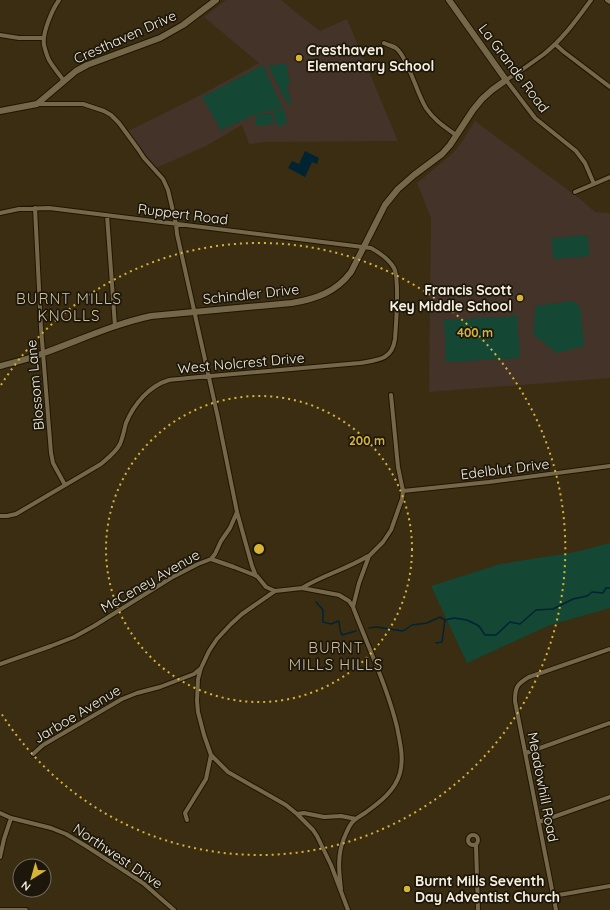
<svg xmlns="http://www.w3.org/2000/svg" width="610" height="910" font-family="Quicksand,sans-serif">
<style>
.education{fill:#433328}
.green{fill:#144734}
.water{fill:#002432}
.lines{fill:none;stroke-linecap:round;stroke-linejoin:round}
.stream{stroke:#002432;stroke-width:1.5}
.street-casing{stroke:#211500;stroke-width:6}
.secondary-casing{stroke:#211500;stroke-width:8}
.street{stroke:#756749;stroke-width:4}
.secondary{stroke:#756749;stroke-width:6}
.ring{fill:none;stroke:#d7b434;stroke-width:2;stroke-dasharray:2 4}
.poi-dot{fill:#d7b434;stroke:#1c170a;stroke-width:1.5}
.labels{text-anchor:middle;stroke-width:3.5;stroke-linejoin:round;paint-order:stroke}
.street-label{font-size:14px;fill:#f7efdf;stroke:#1c170a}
.poi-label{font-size:14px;font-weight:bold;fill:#f7efdf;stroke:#1c170a;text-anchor:start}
.neighbourhood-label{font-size:15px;letter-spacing:1px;fill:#cebe9d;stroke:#1c170a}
.centre{fill:#d7b434;stroke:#1c170a;stroke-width:2}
.ring-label{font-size:12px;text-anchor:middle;font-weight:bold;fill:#d7b434;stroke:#1c170a;stroke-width:3.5;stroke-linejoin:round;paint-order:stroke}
</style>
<rect width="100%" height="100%" fill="#3a2d11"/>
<path class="education" d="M 226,0 L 281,0 L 303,18 L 320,31 L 347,19 L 398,141 L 265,142 L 249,144 L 242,125 L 206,146 L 156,168 L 126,132 L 197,97 L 259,63 L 204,17 Z
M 475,121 L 580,199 L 595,212 L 610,213 L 610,378 L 429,392 L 431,218 L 417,183 L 453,153 L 461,143 Z"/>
<path class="green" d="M 286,63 L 290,84 L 287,85 L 291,104 L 288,105 L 268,66 Z
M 263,65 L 282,107 L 252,116 L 221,130 L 202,97 Z
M 284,108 L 287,124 L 276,126 L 273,110 Z
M 272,113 L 273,124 L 256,126 L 255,116 Z
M 588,235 L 589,256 L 553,259 L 552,238 Z
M 573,301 L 580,307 L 584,346 L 556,353 L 534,335 L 535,306 Z
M 517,316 L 520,358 L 446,362 L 444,320 Z
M 610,543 L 610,608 L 550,625 L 467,663 L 431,586 L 500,564 L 575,552 Z"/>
<path class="water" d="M 305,151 L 319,158 L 317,164 L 312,162 L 305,177 L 288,168 L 292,161 L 299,164 Z"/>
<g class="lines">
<path class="stream" d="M 316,602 L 323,610 L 323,622 L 331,624 L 339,621 L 340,630 L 342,635 L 356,631
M 369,628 L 376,627 L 403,631 L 412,625 L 427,623 L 440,617 L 445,620 L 454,618 L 467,620 L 479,626 L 485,635 L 496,635 L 510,622 L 520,624 L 536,610 L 553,609 L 573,599 L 587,596 L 592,592 L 603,593 L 606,588 L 610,588
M 436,643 L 442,642 L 445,620"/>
<g class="street-casing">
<path id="street" d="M 59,0 C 52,10 42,33 44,45 C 45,49 47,56 49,60 C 53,67 59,74 64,81
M 591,0 C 577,19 563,39 544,54 C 532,63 519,72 506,80 L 535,118 L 576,151 L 585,163 L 594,184
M 607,0 L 610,2
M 0,35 L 19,38 L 44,38
M 384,43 C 388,45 393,46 396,48 C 408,58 417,94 426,108 C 434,120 445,127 456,135
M 555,44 L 564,52 L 610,87
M 37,104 L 83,104 L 104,111 L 111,115 L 119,123 L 138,149 L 144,158 L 163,179 L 168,190 L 176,224 L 177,234 L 218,418 L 237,512 L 252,566 L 256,576
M 575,192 L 610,177
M 35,208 L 41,328 L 51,453 L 53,463 L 65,485
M 0,213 L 19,209 L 49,208 L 371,248 C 380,253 389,259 394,268 C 400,280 396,324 395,339 C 392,360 378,360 360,363 L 188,378 C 182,379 175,379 169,380 C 149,386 134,404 126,423 C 124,430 123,437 120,444 C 116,452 108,458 101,464 L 16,514 L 7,516 L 0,516
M 107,215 L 115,326
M 403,491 L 489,482 L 610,466
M 211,559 L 215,554 L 221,541 L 230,528 L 237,512
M 302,588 C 323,575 347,569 368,556
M 275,591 L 242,614 L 231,624 L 217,639 L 209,651 L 201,668 L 198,679 L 197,701 L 198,712 L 204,735 L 211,755 L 228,772 L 286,805 L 297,814 L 313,830 L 317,836 L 331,865 L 348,910
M 353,607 L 359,583 L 369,556 L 383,542 L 391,530 L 402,499 L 403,491 L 398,467 L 391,395
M 0,664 L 51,646 L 74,637 L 94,626 L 171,578 L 198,564 L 211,559 L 234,567 L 257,576 L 266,587 L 275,591 L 302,588 L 339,595 L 349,601 L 353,607 C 368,647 387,686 397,727 C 400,743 404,757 400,773 C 395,791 380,802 365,813 C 360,816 354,819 351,824 C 348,828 346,834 344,838 C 337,856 339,871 341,889
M 526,753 L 610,723
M 33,754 L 43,745 L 122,699 L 137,693 L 160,687 L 194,674 L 200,669
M 0,813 L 11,818 L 51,828 L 66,834 L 86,846 L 143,883 L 174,910
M 297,814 L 304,813 L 324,817 L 341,816 L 356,819
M 187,820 L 185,813 L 206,779 L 211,755
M 539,822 L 610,797
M468 840a5 5 0 1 1 10 0a5 5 0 1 1-10 0Z
M 476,845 L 478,910
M 0,857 L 4,839 L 11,818
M 553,896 L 610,886
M 0,910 L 26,910
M 556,910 L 515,701 C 515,687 517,684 529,677 L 610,649"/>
</g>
<g class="secondary-casing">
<path id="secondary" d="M 0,111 L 37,104 L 76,71 L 87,65 L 160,38 L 183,25 L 216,0
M 0,366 C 15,362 30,359 44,353 C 80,340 114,324 151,316 L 292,303 C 316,299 336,292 351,272 L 385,205 L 398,189 L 414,175 L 442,154 L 450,145 L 473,110 L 482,99 L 492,90 L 506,80 L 449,0"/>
</g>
<use href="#street" class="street"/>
<use href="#secondary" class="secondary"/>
</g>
<g class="ring">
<circle cx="259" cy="549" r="153"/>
<path d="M1 385A306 306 0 1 1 1 713"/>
</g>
<g class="poi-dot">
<circle cx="299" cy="58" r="4"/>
<circle cx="520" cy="298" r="4"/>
<circle cx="407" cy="889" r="4"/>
</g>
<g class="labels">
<g class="street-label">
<text transform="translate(125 37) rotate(-24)" y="5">Cresthaven Drive</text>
<text transform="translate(514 68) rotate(53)" y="5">La Grande Road</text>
<text transform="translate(183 214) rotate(7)" y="5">Ruppert Road</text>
<text transform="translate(251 294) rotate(-6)" y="5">Schindler Drive</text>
<text transform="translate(241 363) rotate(-5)" y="5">West Nolcrest Drive</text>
<text transform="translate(35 385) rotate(-95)" y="5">Blossom Lane</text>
<text transform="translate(505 469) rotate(-7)" y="5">Edelblut Drive</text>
<text transform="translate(150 581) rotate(-30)" y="5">McCeney Avenue</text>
<text transform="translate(77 714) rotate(-31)" y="5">Jarboe Avenue</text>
<text transform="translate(543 787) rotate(79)" y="5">Meadowhill Road</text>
<text transform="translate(118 856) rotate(34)" y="5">Northwest Drive</text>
</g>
<g class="poi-label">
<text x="307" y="55">Cresthaven<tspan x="307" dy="16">Elementary School</tspan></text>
<text x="512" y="295" text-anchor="end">Francis Scott<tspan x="512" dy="16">Key Middle School</tspan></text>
<text x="415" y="886">Burnt Mills Seventh<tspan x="415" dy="16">Day Adventist Church</tspan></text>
</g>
<g class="neighbourhood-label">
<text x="69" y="304">BURNT MILLS<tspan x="69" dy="17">KNOLLS</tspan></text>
<text x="336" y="653">BURNT<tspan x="336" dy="17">MILLS HILLS</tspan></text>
</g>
</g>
<circle cx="259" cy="549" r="6" class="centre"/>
<g class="ring-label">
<text x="475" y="337">400 m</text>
<text x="367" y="445">200 m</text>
</g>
<g transform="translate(32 878) rotate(217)"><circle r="19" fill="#1c170a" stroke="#746d5f"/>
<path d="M0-3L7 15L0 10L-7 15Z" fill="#d7b434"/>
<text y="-6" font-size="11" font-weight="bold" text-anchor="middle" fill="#f7efdf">N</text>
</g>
</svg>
